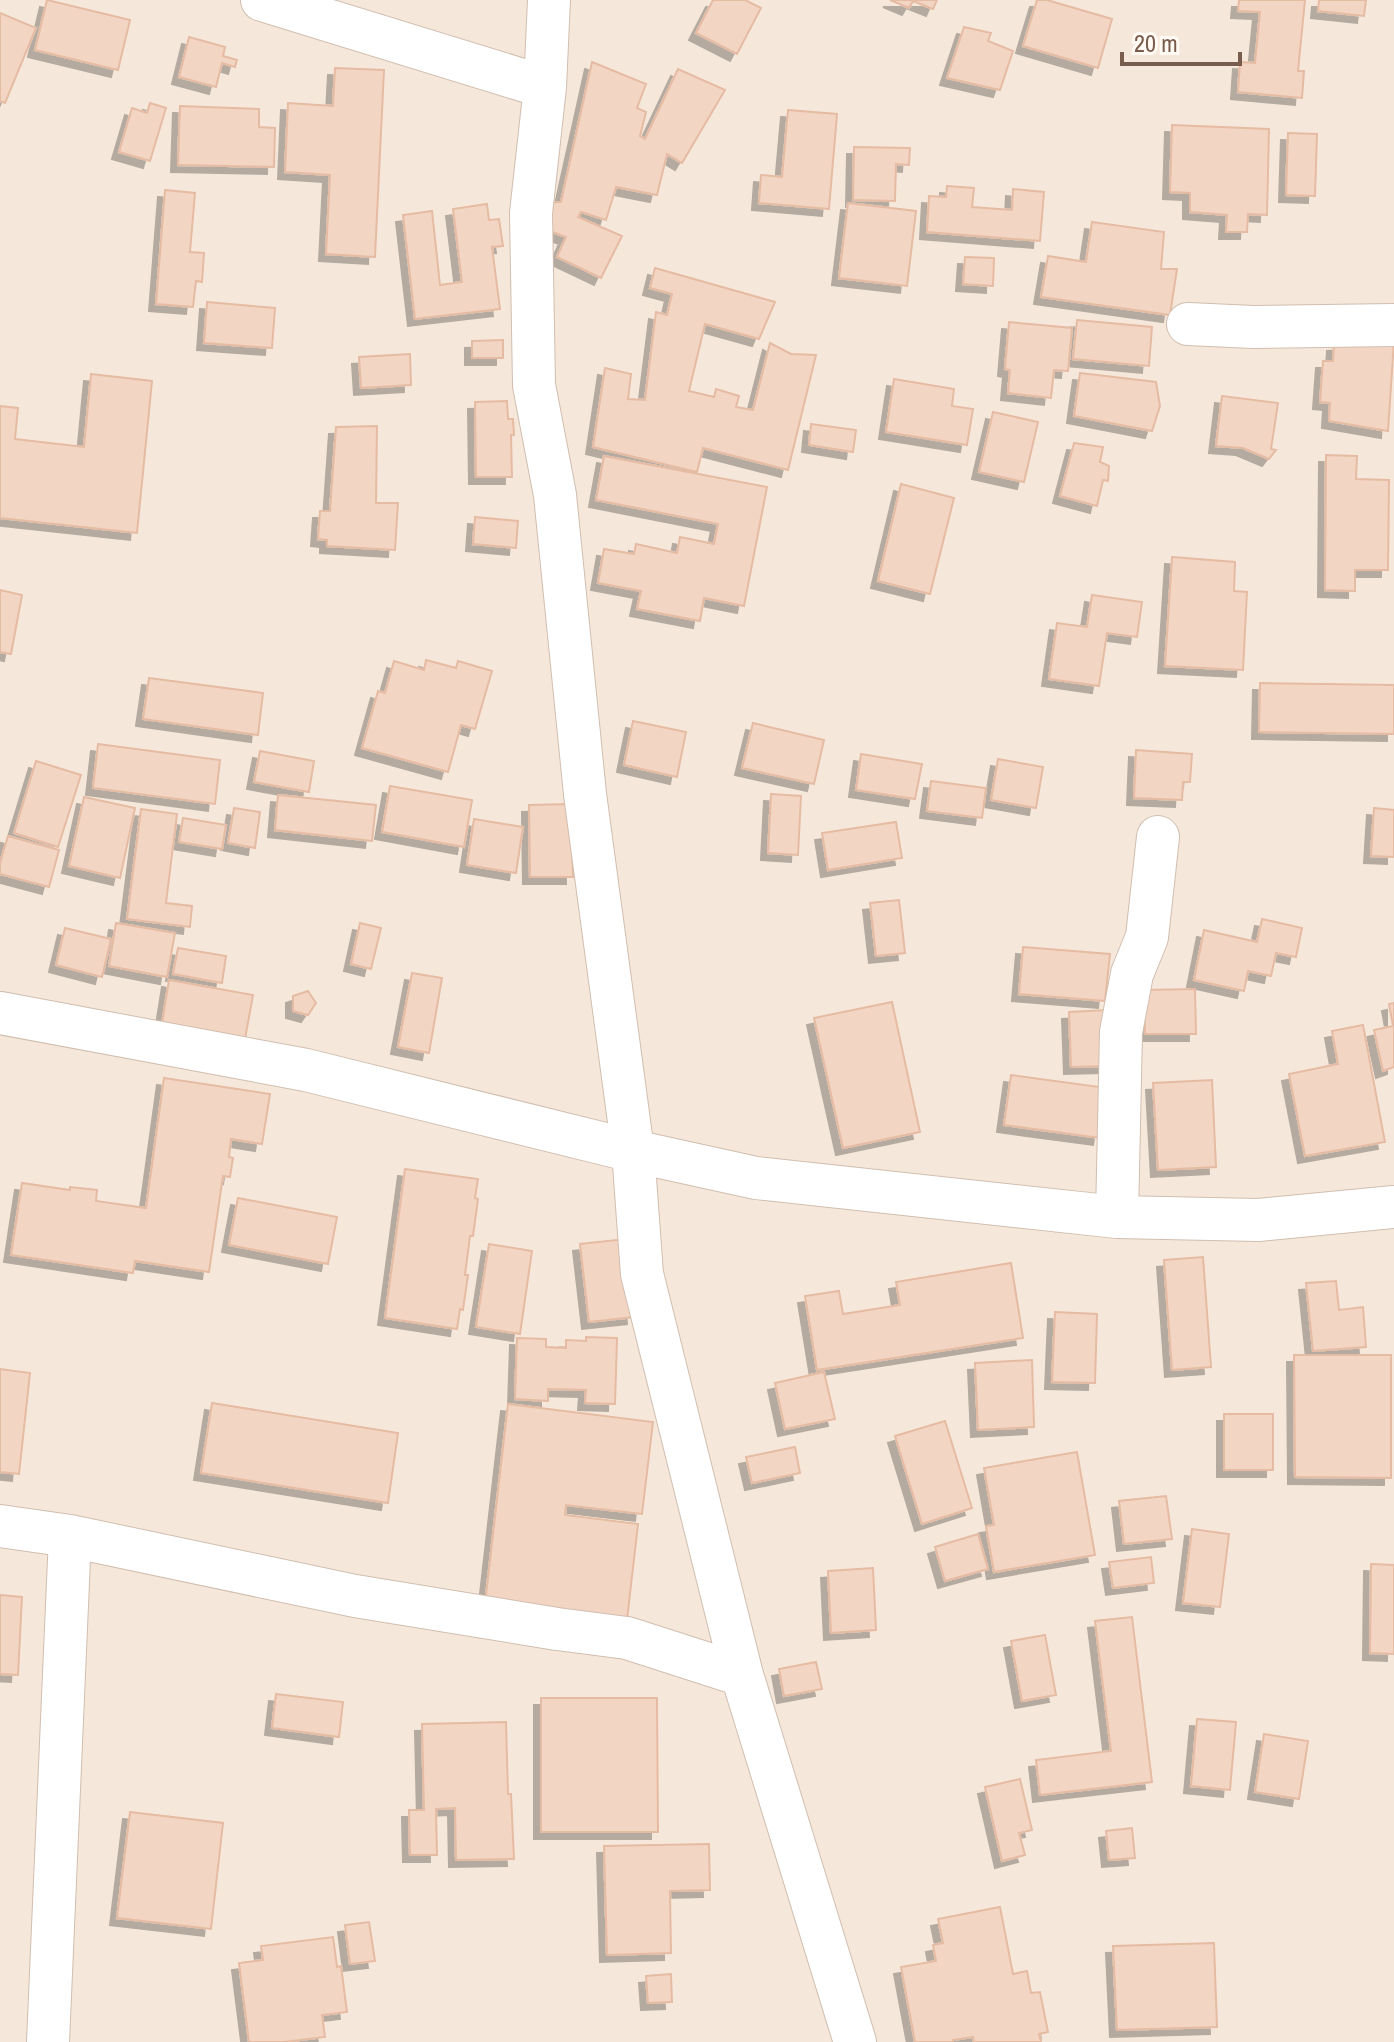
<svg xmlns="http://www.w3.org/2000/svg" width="1394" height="2042" font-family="'Archivo Narrow',sans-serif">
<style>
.residential{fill:#f5e8da}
.building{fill:#f3d5c3;stroke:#e6bba3;stroke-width:2;filter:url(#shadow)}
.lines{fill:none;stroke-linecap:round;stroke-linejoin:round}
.street-casing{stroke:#d1beb0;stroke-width:44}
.street{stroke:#fff;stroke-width:42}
</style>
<defs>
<filter id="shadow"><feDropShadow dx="-7" dy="7" stdDeviation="0" flood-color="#0004"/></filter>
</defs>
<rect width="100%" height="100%" fill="#fdf6ec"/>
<path class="residential" d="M 0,0 L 1394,0 L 1394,2042 L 0,2042 Z"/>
<path class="building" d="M 47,0 L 130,20 L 118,70 L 35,50 Z
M 713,0 L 745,0 L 761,8 L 737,54 L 696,33 Z
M 890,0 L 937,0 L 933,9 L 913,1 L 909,8 Z
M 1037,0 L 1047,0 L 1112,19 L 1098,68 L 1023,46 Z
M 1239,0 L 1305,0 L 1298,71 L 1304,71 L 1302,98 L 1238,92 L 1240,62 L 1255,63 L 1260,12 L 1238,11 Z
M 1319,0 L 1366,0 L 1364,16 L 1318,11 Z
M 0,13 L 36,28 L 5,103 L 0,101 Z
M 964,27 L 991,33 L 988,41 L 1013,51 L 1000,90 L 947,78 Z
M 189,37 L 225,47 L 223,56 L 237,60 L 235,67 L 222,63 L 216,87 L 179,77 Z
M 592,62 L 646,84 L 637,108 L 646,112 L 640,136 L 645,139 L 678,69 L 725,90 L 682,163 L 667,154 L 657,195 L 616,187 L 606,220 L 581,212 L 578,217 L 622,236 L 601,278 L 557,257 L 566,237 L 547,230 L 553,202 L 561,202 Z
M 335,68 L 384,70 L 375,257 L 326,254 L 330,175 L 285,172 L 288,103 L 333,106 Z
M 150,103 L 166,108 L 150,161 L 119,152 L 132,108 L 147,113 Z
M 180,106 L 259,109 L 259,127 L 275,128 L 274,167 L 178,165 Z
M 788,110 L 837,114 L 829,209 L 759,203 L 761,175 L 782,177 Z
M 1172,125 L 1269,129 L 1267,215 L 1248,214 L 1247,232 L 1226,232 L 1227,215 L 1190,212 L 1190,193 L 1170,192 Z
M 1288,133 L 1317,134 L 1315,196 L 1286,195 Z
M 854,147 L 910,148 L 909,165 L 896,164 L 895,201 L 853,200 Z
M 947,186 L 974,188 L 972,207 L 1012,210 L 1013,189 L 1044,192 L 1040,241 L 927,232 L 929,196 L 946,197 Z
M 165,190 L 195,193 L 190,252 L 204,253 L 202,282 L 196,281 L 193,307 L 156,304 Z
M 848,203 L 916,211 L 907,286 L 839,278 Z
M 487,204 L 489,220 L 499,219 L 503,246 L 492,247 L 500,309 L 415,319 L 403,215 L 432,211 L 440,285 L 462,282 L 453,209 Z
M 1092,222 L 1164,232 L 1161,269 L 1177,269 L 1170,315 L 1041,297 L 1048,256 L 1086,262 Z
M 965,257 L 994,258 L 993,286 L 963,284 Z
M 655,268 L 775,302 L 759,339 L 705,324 L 689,391 L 714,397 L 716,389 L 739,396 L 736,407 L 753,410 L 770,343 L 791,354 L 816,355 L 788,470 L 703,448 L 697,472 L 593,447 L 605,368 L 631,374 L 628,399 L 645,400 L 656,312 L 667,315 L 672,294 L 650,288 Z
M 207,302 L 275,308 L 272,348 L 204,343 Z
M 1077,320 L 1152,327 L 1149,366 L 1073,359 Z
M 1009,322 L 1072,328 L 1068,371 L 1054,370 L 1051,398 L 1008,393 L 1010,370 L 1005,369 Z
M 503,340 L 503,358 L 472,358 L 472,341 Z
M 1394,341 L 1388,431 L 1329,421 L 1330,403 L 1320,402 L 1323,361 L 1333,361 L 1334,344 Z
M 410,354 L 411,385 L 361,388 L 359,357 Z
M 1080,373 L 1156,382 L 1160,406 L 1152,431 L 1074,416 Z
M 91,374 L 152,381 L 137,533 L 0,518 L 0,406 L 18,408 L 15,439 L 84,447 Z
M 894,379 L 954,389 L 952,406 L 973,409 L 967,445 L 886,432 Z
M 1222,396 L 1278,403 L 1271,449 L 1276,450 L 1269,459 L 1243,448 L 1216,446 Z
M 507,401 L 508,419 L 513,419 L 514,435 L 511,435 L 512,477 L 476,477 L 475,402 Z
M 993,412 L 1038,422 L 1024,482 L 979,472 Z
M 811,424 L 856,430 L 853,452 L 809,445 Z
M 377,426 L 376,503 L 398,503 L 395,550 L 327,546 L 327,540 L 318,539 L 320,511 L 330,511 L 336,427 Z
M 1074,443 L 1103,447 L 1100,462 L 1109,466 L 1108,481 L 1103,480 L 1097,506 L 1060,496 Z
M 1326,455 L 1357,456 L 1356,479 L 1389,480 L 1388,570 L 1355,570 L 1355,591 L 1325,590 Z
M 604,456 L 767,487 L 744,606 L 704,598 L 700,621 L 637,609 L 641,591 L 598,583 L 604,549 L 634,554 L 636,544 L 677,553 L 680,537 L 714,544 L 718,524 L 596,500 Z
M 901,484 L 954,498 L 930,594 L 878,581 Z
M 475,517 L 518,521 L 516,548 L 473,544 Z
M 1172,557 L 1235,562 L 1234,591 L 1247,592 L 1243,670 L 1165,666 Z
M 0,590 L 22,595 L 11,654 L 0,652 Z
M 1092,595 L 1142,602 L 1137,637 L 1107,633 L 1099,686 L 1049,679 L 1057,623 L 1087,627 Z
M 426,660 L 456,668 L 458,661 L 492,671 L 475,729 L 461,725 L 448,772 L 362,748 L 378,691 L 385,693 L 394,661 L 424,670 Z
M 149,678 L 263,693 L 258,735 L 143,719 Z
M 1260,683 L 1394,685 L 1394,734 L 1259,732 Z
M 633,721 L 686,732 L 677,777 L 624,765 Z
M 753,723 L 824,740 L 814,784 L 742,768 Z
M 98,744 L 220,760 L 215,804 L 93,788 Z
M 1136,750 L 1192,754 L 1190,782 L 1183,782 L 1182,800 L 1134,798 Z
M 260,751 L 314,761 L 309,792 L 254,782 Z
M 861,754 L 922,764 L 915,799 L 856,790 Z
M 998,759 L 1043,767 L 1036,808 L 991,800 Z
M 36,761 L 81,775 L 58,847 L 14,833 Z
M 931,781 L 986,788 L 982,818 L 927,811 Z
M 390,786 L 472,800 L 464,847 L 382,832 Z
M 771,794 L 801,796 L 798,855 L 768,853 Z
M 278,795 L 376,805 L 372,841 L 275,830 Z
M 84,797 L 135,808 L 120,878 L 69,866 Z
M 571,804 L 573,877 L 530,877 L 529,805 Z
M 234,808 L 260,812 L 255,848 L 228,843 Z
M 1374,808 L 1394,810 L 1394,857 L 1371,856 Z
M 141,809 L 177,814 L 166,903 L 192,906 L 190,927 L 127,919 Z
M 183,818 L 226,825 L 222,849 L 179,842 Z
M 474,819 L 523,827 L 516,873 L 467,865 Z
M 896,822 L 902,858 L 828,870 L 822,833 Z
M 8,836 L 59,850 L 49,887 L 0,874 L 0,863 Z
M 899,900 L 905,953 L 876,956 L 870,903 Z
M 1262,919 L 1302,928 L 1296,957 L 1276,953 L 1271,976 L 1248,971 L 1244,991 L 1194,980 L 1204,930 L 1257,942 Z
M 116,923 L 175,933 L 167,977 L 109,966 Z
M 360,923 L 381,928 L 371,969 L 351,964 Z
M 65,928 L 111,939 L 102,977 L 56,965 Z
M 1023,947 L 1110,954 L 1105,1001 L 1019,994 Z
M 178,948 L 226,956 L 222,983 L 173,974 Z
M 412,973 L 442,978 L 429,1053 L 398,1047 Z
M 169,980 L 253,995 L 245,1039 L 162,1024 Z
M 1195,989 L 1196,1034 L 1145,1034 L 1144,990 Z
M 308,991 L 316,1003 L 308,1015 L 293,1011 L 293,996 Z
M 892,1002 L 920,1132 L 843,1148 L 814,1018 Z
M 1394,1003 L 1394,1067 L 1383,1071 L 1374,1030 L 1393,1026 L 1389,1004 Z
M 1107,1010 L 1109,1066 L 1071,1067 L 1069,1012 Z
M 1363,1025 L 1385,1142 L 1305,1156 L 1289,1074 L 1338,1064 L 1332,1031 Z
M 1011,1075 L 1107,1088 L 1100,1138 L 1004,1125 Z
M 164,1078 L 270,1094 L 262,1144 L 231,1139 L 229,1157 L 233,1158 L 230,1177 L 223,1176 L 209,1272 L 135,1261 L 133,1273 L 11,1255 L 22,1183 L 70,1190 L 70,1187 L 97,1190 L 96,1201 L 146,1208 Z
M 1212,1080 L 1216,1167 L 1158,1170 L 1153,1083 Z
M 405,1169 L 478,1179 L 475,1198 L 478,1199 L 473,1236 L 470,1236 L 465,1275 L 468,1275 L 463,1310 L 460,1309 L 457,1329 L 385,1318 Z
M 238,1198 L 337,1217 L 328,1264 L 229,1245 Z
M 626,1239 L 634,1317 L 589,1322 L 580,1244 Z
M 489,1244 L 532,1251 L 520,1334 L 476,1327 Z
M 1203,1257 L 1211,1367 L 1172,1370 L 1164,1260 Z
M 1011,1263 L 1023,1338 L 817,1370 L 805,1296 L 839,1291 L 843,1314 L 900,1305 L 896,1282 Z
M 1336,1281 L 1339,1310 L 1363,1307 L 1366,1347 L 1313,1351 L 1306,1283 Z
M 1055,1312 L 1097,1314 L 1095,1383 L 1052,1382 Z
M 586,1337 L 617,1338 L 615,1404 L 585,1403 L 586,1390 L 548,1389 L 548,1401 L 515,1399 L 517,1338 L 546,1339 L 546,1347 L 566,1348 L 566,1340 L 586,1341 Z
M 1294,1355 L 1391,1355 L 1391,1478 L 1295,1477 Z
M 1032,1360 L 1034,1427 L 978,1430 L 975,1363 Z
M 0,1369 L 30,1373 L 19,1474 L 0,1472 Z
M 824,1372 L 835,1419 L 785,1429 L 775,1383 Z
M 212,1403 L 398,1433 L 388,1503 L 201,1473 Z
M 508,1404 L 653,1422 L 642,1514 L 566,1505 L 565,1515 L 638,1524 L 627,1620 L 485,1604 Z
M 1224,1414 L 1273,1414 L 1273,1470 L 1224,1470 Z
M 945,1421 L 972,1508 L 922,1524 L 895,1436 Z
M 795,1447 L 800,1473 L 752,1483 L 746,1457 Z
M 1077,1452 L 1095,1555 L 994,1572 L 986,1526 L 994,1525 L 984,1468 Z
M 1166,1496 L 1172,1539 L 1124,1544 L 1119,1501 Z
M 1192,1529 L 1229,1534 L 1220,1607 L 1183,1603 Z
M 978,1534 L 988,1569 L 945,1581 L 935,1547 Z
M 1151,1557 L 1154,1583 L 1113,1588 L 1109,1562 Z
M 1371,1564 L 1394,1565 L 1394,1654 L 1370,1653 Z
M 873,1568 L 876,1630 L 831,1633 L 828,1571 Z
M 0,1595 L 22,1597 L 18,1675 L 0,1674 Z
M 1132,1617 L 1152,1782 L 1040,1795 L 1036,1760 L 1111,1751 L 1095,1621 Z
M 1045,1635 L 1056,1695 L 1022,1701 L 1011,1641 Z
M 816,1662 L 822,1689 L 784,1696 L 779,1669 Z
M 276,1694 L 343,1702 L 339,1737 L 272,1728 Z
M 541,1698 L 657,1698 L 658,1832 L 541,1832 Z
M 1197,1719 L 1236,1722 L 1230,1790 L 1191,1786 Z
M 506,1722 L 508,1794 L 511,1794 L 514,1859 L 456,1860 L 455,1808 L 436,1809 L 437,1855 L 410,1855 L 409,1810 L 424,1810 L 422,1724 Z
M 1264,1734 L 1308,1741 L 1299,1799 L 1255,1792 Z
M 1020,1779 L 1032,1830 L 1019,1833 L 1025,1855 L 1002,1861 L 985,1787 Z
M 130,1812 L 223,1823 L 211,1929 L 117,1918 Z
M 1132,1828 L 1135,1858 L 1109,1860 L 1106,1831 Z
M 709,1844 L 710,1890 L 670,1891 L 671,1953 L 607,1955 L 604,1846 Z
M 1000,1907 L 1013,1974 L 1027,1971 L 1031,1993 L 1040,1992 L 1048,2032 L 1039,2034 L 1041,2042 L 974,2042 L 973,2037 L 953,2040 L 953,2042 L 915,2042 L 901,1967 L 936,1961 L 933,1945 L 943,1943 L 938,1919 Z
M 369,1922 L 375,1961 L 350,1964 L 345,1925 Z
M 333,1937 L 337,1967 L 341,1966 L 347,2012 L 322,2015 L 325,2037 L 284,2042 L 249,2042 L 239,1963 L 263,1960 L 261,1946 Z
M 1214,1943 L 1217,2027 L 1117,2030 L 1113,1946 Z
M 671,1974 L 672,2002 L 648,2003 L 646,1976 Z"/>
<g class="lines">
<g class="street-casing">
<path id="street" d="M 262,0 L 545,87
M 549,0 L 545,87 L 531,213 L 534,385 L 555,495 L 585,794 L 633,1151 L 642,1274 L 742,1675 L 855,2042
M 1188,324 L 1253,327 L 1394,325
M 0,1013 L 306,1070 L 633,1151 L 756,1178 L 1117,1217 L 1258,1220 L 1394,1207
M 1117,1217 L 1121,1032 L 1132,974 L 1147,937 L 1158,837
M 0,1526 L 70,1536 L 355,1596 L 557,1629 L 627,1638 L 742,1675
M 48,2042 L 70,1536"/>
</g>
<use href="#street" class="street"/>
</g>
<path d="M1122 52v12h118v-12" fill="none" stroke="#7a5c4d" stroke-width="4"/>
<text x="1134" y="52" font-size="24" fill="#7a5c4d" stroke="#fffaf3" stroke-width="6" paint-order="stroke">20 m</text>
</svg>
